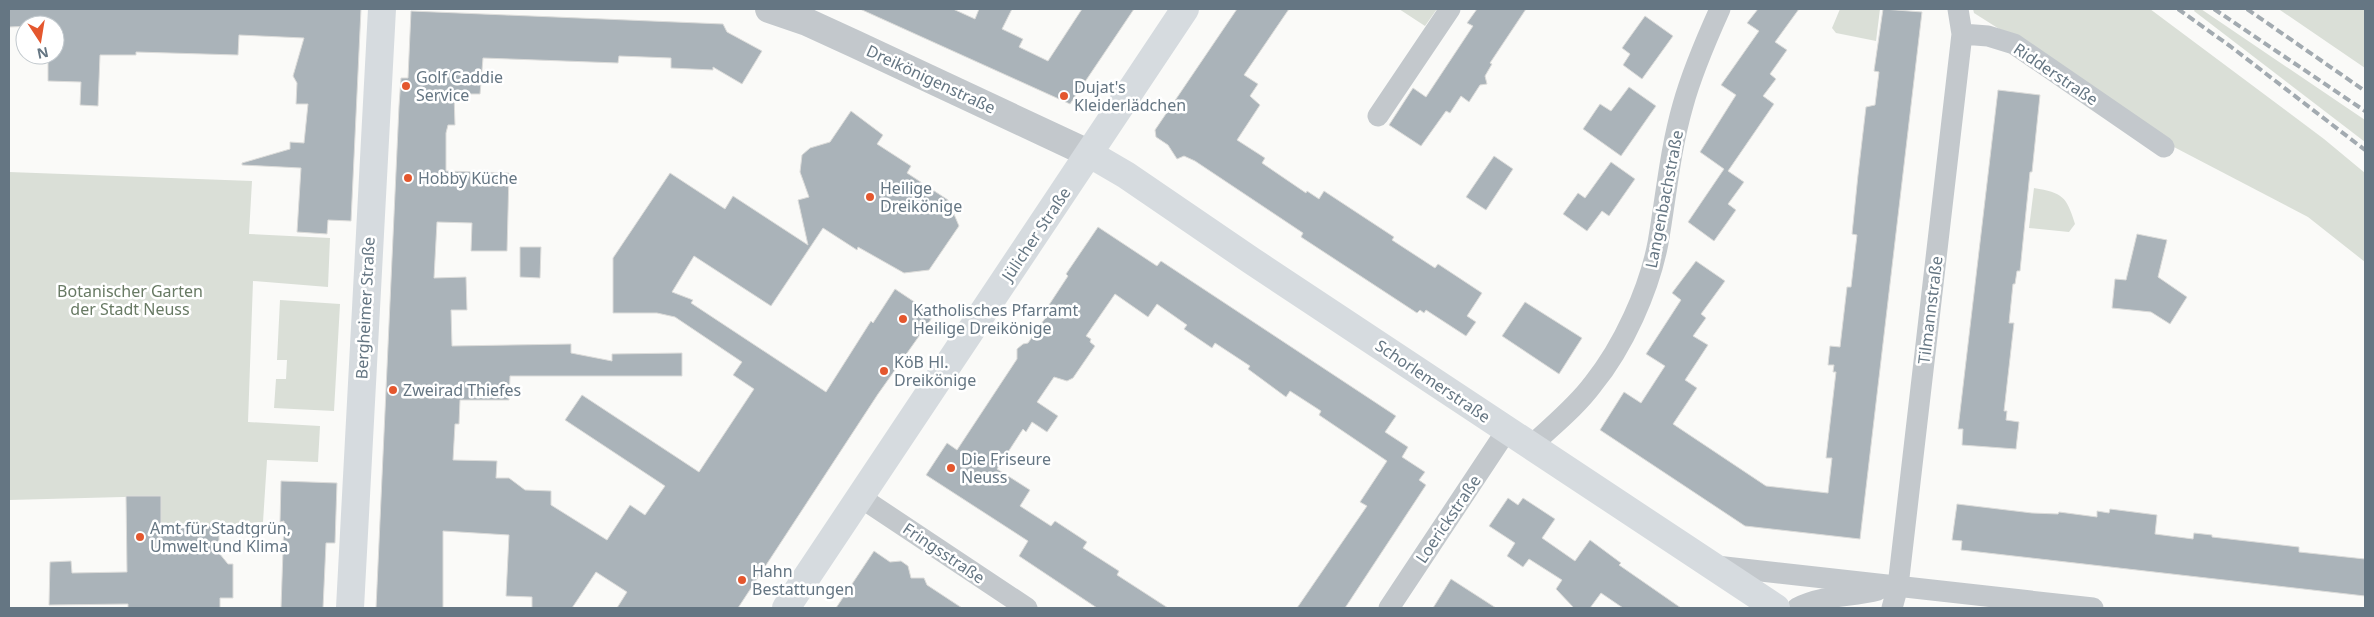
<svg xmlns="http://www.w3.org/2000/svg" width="2374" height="617" font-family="'Noto Sans',sans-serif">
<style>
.green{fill:#dadfd7}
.building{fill:#aab3b9;stroke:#dcdcda}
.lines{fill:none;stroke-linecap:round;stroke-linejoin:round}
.minor{stroke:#c3c8cc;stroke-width:21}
.tertiary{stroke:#c3c8cc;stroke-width:28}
.secondary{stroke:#d6dbdf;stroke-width:28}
.rail{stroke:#a2aab0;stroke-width:4;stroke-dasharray:8 4;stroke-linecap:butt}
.poi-dot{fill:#e4572e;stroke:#fff;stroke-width:2}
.labels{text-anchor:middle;stroke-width:5;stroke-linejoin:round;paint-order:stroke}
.street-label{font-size:16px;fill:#657683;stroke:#fff}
.poi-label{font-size:16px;fill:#657683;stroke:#fff;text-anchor:start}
.park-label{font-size:16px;fill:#687a64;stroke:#fff}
</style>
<rect width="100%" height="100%" fill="#fafaf8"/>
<path class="green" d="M 1399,9 L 1437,9 L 1425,26 Z
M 1840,9 L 1880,9 L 1876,41 L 1836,33 L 1832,28 Z
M 1973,9 L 2150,9 L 2324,139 L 2365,173 L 2365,262 L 2308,217 L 2172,146 L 2015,39 L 1974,13 Z
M 2195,9 L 2201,9 L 2365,120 L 2365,142 L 2194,11 Z
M 2278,9 L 2365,9 L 2365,68 L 2280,10 Z
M 9,172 L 252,181 L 249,234 L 330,238 L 328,287 L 253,281 L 248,422 L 320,426 L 318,462 L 267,460 L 263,522 L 161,529 L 161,496 L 9,500 Z
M 2034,188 C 2063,193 2066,196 2075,224 L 2069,232 L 2029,228 Z
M 280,300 L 340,304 L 334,411 L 274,408 L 276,379 L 286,379 L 287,360 L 277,360 Z"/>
<path class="building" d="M 9,9 L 361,9 L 351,221 L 328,220 L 327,234 L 297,232 L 301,168 L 242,165 L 242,163 L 290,149 L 290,142 L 304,143 L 308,104 L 296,104 L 297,83 L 293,76 L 304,38 L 239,35 L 238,55 L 136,52 L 136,55 L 100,55 L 98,106 L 80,105 L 81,82 L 48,81 L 48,55 L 55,55 L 55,25 L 9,27 Z
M 860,9 L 953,9 L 975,19 L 979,9 L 1012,9 L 1002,29 L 1023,39 L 1019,47 L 1048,61 L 1082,9 L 1134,9 L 1070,104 Z
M 1237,9 L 1289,9 L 1244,75 L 1258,84 L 1250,96 L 1260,105 L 1237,140 L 1265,158 L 1262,163 L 1306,193 L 1307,191 L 1319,199 L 1324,191 L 1394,237 L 1392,240 L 1435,268 L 1438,264 L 1482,293 L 1467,316 L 1476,322 L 1466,336 L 1426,310 L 1424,313 L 1420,310 L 1417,313 L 1301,237 L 1303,233 L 1195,161 L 1184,156 L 1177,159 L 1168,145 L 1156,137 L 1155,130 Z
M 1477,9 L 1526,9 L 1490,63 L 1492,64 L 1485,76 L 1487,84 L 1480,85 L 1469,102 L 1461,96 L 1450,113 L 1446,111 L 1421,146 L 1389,125 L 1413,88 L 1426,97 L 1473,26 L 1467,23 Z
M 1758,9 L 1799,9 L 1775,42 L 1787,50 L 1770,74 L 1776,79 L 1763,96 L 1774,104 L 1728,171 L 1744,182 L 1728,204 L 1736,210 L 1714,241 L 1688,222 L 1724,169 L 1700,152 L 1736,95 L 1721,85 L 1759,31 L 1747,23 Z
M 1883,9 L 1922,12 L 1860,539 L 1745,526 L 1600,430 L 1624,392 L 1641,403 L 1665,366 L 1646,354 L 1681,300 L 1672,293 L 1696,261 L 1725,281 L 1701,314 L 1706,318 L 1693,336 L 1708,345 L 1685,380 L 1697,388 L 1673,424 L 1766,486 L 1828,493 L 1832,458 L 1826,458 L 1836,372 L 1833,372 L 1834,365 L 1828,365 L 1830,346 L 1840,347 L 1847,287 L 1851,287 L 1857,235 L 1852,234 L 1858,175 L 1866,107 L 1875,105 L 1879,72 L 1874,71 Z
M 411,11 L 723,24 L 727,32 L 762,51 L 742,84 L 713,67 L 713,70 L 671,68 L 671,58 L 619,56 L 618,63 L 483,58 L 480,94 L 454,94 L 455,125 L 448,125 L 446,133 L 446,171 L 509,173 L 507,251 L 471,251 L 472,223 L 437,222 L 434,278 L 466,277 L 467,310 L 451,310 L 452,346 L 571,344 L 571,353 L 612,361 L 612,354 L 682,353 L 682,376 L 510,376 L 509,400 L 460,400 L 459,424 L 455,424 L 453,460 L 497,461 L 496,478 L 509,478 L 525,490 L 551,491 L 551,505 L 607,540 L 630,505 L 645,515 L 665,486 L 565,420 L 582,395 L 699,472 L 754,389 L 733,375 L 742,362 L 675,317 L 657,313 L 613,313 L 613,258 L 670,173 L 725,209 L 733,196 L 808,245 L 798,200 L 809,197 L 800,172 L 802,155 L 810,148 L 830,142 L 851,111 L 883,135 L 877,144 L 911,166 L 907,173 L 948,200 L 959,226 L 929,270 L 904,273 L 858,247 L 857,250 L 823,228 L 771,306 L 694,256 L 672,292 L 693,300 L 691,303 L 826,392 L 871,321 L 873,323 L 895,289 L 934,315 L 878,394 L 738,608 L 617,608 L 627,592 L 596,572 L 572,608 L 532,608 L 532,597 L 506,596 L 509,535 L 443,531 L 443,608 L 376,608 L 399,106 L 401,78 L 408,78 Z
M 1645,16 L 1673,36 L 1642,79 L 1623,65 L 1630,54 L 1622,48 Z
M 1629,87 L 1656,106 L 1621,156 L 1583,129 L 1600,104 L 1611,111 Z
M 1998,90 L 2040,95 L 2032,172 L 2030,172 L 2020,271 L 2017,271 L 2015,284 L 2013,284 L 2009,323 L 2014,323 L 2004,411 L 2007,411 L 2006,420 L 2019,422 L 2016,449 L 1962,445 L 1963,429 L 1958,429 Z
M 1494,156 L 1513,169 L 1486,210 L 1466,197 Z
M 1611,162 L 1635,179 L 1609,216 L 1602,211 L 1587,231 L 1563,214 L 1578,193 L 1585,198 Z
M 1098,227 L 1157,266 L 1161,261 L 1396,416 L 1385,432 L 1408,447 L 1402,457 L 1425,472 L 1419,480 L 1426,485 L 1345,608 L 1297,608 L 1367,506 L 1360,502 L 1387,461 L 1319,415 L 1321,411 L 1290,391 L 1286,397 L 1248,369 L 1250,366 L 1215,343 L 1212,348 L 1184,329 L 1187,325 L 1157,304 L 1148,317 L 1115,294 L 1086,336 L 1091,339 L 1090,342 L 1095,346 L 1073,378 L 1067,381 L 1054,377 L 1037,402 L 1058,416 L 1047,432 L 1032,422 L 1026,432 L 1023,429 L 997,469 L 1030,490 L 1020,506 L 1051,526 L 1055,521 L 1087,542 L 1083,548 L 1119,571 L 1117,575 L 1168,608 L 1097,608 L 1019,556 L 1028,541 L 926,475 L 947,443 L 957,450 L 1017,359 L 1017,349 L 1023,344 L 1028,343 L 1048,314 L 1045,311 L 1068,276 L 1066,274 Z
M 2137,234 L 2167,240 L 2158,277 L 2187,297 L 2170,324 L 2151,312 L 2112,308 L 2115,279 L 2126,280 Z
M 520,247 L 541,247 L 540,278 L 520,277 Z
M 1525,302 L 1582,338 L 1559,374 L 1502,336 Z
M 281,481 L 337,483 L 335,543 L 326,543 L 323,608 L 281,608 L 284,521 L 280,522 Z
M 126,496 L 161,496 L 161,529 L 219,525 L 219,553 L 228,564 L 233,564 L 233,598 L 220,598 L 220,608 L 128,608 L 128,604 L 49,605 L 50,562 L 71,561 L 72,573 L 127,572 Z
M 1508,498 L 1518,505 L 1523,498 L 1555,519 L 1542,538 L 1575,561 L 1590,540 L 1621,563 L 1619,565 L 1681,608 L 1623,608 L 1601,593 L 1590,608 L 1574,608 L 1556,589 L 1562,580 L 1529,559 L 1523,567 L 1507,556 L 1515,543 L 1489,526 Z
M 1957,504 L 2032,513 L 2058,514 L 2059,512 L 2097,517 L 2097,511 L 2109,513 L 2110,509 L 2157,515 L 2155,534 L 2193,539 L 2194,533 L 2212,535 L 2212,537 L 2299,547 L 2299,552 L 2365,559 L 2365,596 L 1961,550 L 1962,541 L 1952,540 Z
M 874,551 L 890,562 L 901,561 L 908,566 L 911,578 L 924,578 L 927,585 L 962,608 L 836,608 Z
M 1451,579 L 1496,608 L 1433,608 Z"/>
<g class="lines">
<path class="minor" d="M 1962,34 L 1988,36 L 2014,44 L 2164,147
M 1378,116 L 1450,9
M 1531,446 C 1552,426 1576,407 1593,384 C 1623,347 1649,290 1658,243 C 1666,197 1670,150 1683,105 C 1692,72 1706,40 1720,9
M 860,497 L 1027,608
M 1716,566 L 2093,608
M 1389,608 L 1507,430
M 1797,608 C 1822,595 1851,597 1878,590
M 1892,608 L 1898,586 L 1962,34 L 1958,9"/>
<path class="tertiary" d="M 769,9 L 807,22 L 855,44 L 1090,154"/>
<path class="secondary" d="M 1090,154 L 1126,175 L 1252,261 L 1776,608
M 350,608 L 382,9
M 786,608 L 1185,9"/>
<path class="rail" d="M 2178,9 L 2230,46 L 2365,150
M 2214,9 L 2365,111
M 2247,9 L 2365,91"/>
</g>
<g class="poi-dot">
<circle cx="406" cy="86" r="5"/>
<circle cx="1064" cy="96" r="5"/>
<circle cx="408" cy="178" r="5"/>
<circle cx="870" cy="197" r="5"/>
<circle cx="903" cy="319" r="5"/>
<circle cx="884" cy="371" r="5"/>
<circle cx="393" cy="390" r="5"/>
<circle cx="951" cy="468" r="5"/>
<circle cx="140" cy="537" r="5"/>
<circle cx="742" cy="580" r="5"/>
</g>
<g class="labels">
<g class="street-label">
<text transform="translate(2056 74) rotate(34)" y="6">Ridderstraße</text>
<text transform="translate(931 79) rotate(25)" y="6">Dreikönigenstraße</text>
<text transform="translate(1664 199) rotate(-79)" y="6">Langenbachstraße</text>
<text transform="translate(1036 234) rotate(-56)" y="6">Jülicher Straße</text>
<text transform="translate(365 308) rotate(-87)" y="6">Bergheimer Straße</text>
<text transform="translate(1930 310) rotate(-83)" y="6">Tilmannstraße</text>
<text transform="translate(1433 381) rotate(34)" y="6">Schorlemerstraße</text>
<text transform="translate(1448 519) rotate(-56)" y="6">Loerickstraße</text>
<text transform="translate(944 553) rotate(34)" y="6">Fringsstraße</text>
</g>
<g class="poi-label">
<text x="416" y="83">Golf Caddie<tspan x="416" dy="18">Service</tspan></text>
<text x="1074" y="93">Dujat's<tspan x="1074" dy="18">Kleiderlädchen</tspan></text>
<text x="418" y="184">Hobby Küche</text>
<text x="880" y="194">Heilige<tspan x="880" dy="18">Dreikönige</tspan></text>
<text x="913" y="316">Katholisches Pfarramt<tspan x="913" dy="18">Heilige Dreikönige</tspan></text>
<text x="894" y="368">KöB Hl.<tspan x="894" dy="18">Dreikönige</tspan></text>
<text x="403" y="396">Zweirad Thiefes</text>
<text x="961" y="465">Die Friseure<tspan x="961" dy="18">Neuss</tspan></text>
<text x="150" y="534">Amt für Stadtgrün,<tspan x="150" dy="18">Umwelt und Klima</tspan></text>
<text x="752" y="577">Hahn<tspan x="752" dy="18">Bestattungen</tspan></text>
</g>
<g class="park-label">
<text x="130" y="297">Botanischer Garten<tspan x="130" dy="18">der Stadt Neuss</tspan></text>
</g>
</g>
<rect width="2374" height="617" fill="none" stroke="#657683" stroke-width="20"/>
<g transform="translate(40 40) rotate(168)"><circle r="24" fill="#ffffff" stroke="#c1c8cd"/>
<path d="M0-4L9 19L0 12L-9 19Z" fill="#e4572e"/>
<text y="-8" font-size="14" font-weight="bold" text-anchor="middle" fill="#657683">N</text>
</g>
</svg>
